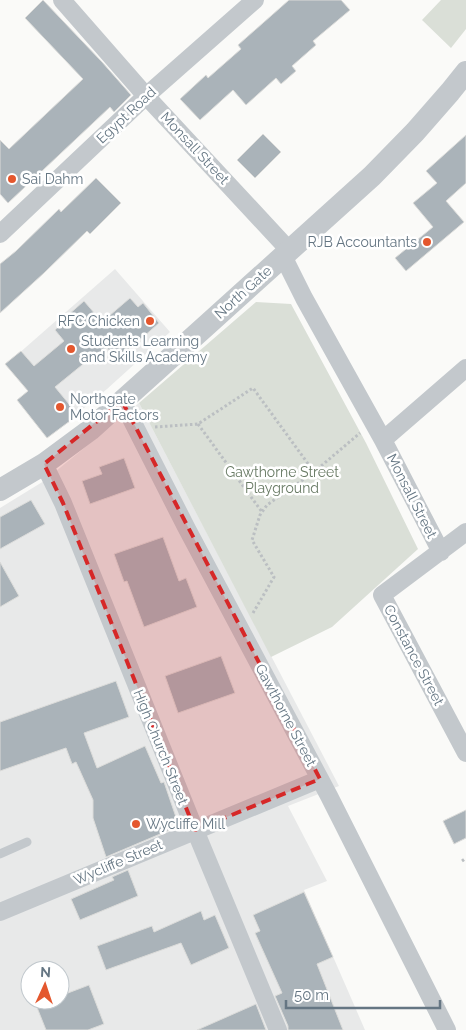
<svg xmlns="http://www.w3.org/2000/svg" width="466" height="1030" font-family="Raleway,sans-serif">
<style>
.built{fill:#e8e9e9;fill-rule:evenodd}
.green{fill:#dadfd7}
.building{fill:#aab3b9;stroke:#dcdcda}
.lines{fill:none;stroke-linecap:round;stroke-linejoin:round}
.path{stroke:#bbbfc2;stroke-width:3;stroke-dasharray:2.5 2.5;stroke-linecap:butt}
.service{stroke:#c3c8cc;stroke-width:9}
.minor{stroke:#c3c8cc;stroke-width:18}
.tertiary{stroke:#c3c8cc;stroke-width:22}
.marked{fill:#d62828;fill-opacity:0.2;stroke:#d62828;stroke-width:4;stroke-dasharray:10 6;stroke-linejoin:round}
.poi-dot{fill:#e4572e;stroke:#fff;stroke-width:2}
.labels{text-anchor:middle;stroke-width:5;stroke-linejoin:round;paint-order:stroke}
.street-label{font-size:14px;fill:#657683;stroke:#fff}
.poi-label{font-size:14px;fill:#657683;stroke:#fff;text-anchor:start}
.park-label{font-size:14px;fill:#687a64;stroke:#fff}
</style>
<rect width="100%" height="100%" fill="#fafaf8"/>
<path class="built" d="M 115,269 L 170,332 L 107,389 L 60,428 L 9,362 Z
M 139,403 L 339,786 L 288,806 L 327,881 L 304,890 L 365,1030 L 0,1030 L 0,508 L 44,481 ZM 30,970 L 60,970 L 60,1000 L 30,1000 Z"/>
<path class="green" d="M 441,0 L 466,0 L 466,29 L 451,48 L 422,20 Z
M 256,302 L 291,304 L 366,443 L 418,549 L 332,627 L 271,657 L 139,403 Z"/>
<path class="building" d="M 43,0 L 102,62 L 131,95 L 114,112 L 110,107 L 8,203 L 0,194 L 0,140 L 9,149 L 83,79 L 25,18 Z
M 289,0 L 341,0 L 350,10 L 313,41 L 316,45 L 292,66 L 296,71 L 281,84 L 276,78 L 246,105 L 233,90 L 200,120 L 180,99 L 206,75 L 208,78 L 241,49 L 238,45 Z
M 263,134 L 281,152 L 255,178 L 237,160 Z
M 466,135 L 466,183 L 446,201 L 464,222 L 406,271 L 395,258 L 433,227 L 413,203 L 437,183 L 426,171 Z
M 96,178 L 121,203 L 90,234 L 87,231 L 44,273 L 0,313 L 0,264 L 16,251 L 59,209 L 61,212 Z
M 130,298 L 138,307 L 143,303 L 159,323 L 117,360 L 107,348 L 100,354 L 98,352 L 55,387 L 78,415 L 47,438 L 17,400 L 28,391 L 5,364 L 21,351 L 34,366 L 64,341 L 55,330 L 68,318 L 67,316 L 84,301 L 102,322 Z
M 124,458 L 135,488 L 90,504 L 82,481 L 102,474 L 99,467 Z
M 31,500 L 45,524 L 0,549 L 0,517 Z
M 163,537 L 179,581 L 186,578 L 197,607 L 144,627 L 127,581 L 124,582 L 114,554 Z
M 0,562 L 19,596 L 0,607 Z
M 221,656 L 235,693 L 178,713 L 165,676 Z
M 116,681 L 129,717 L 84,733 L 97,768 L 145,746 L 161,783 L 164,782 L 179,826 L 106,857 L 93,818 L 93,800 L 76,762 L 72,764 L 66,748 L 0,771 L 0,722 Z
M 466,810 L 466,838 L 454,844 L 443,821 Z
M 128,870 L 138,896 L 80,920 L 71,899 L 114,880 L 112,877 Z
M 304,892 L 333,957 L 317,964 L 343,1030 L 288,1030 L 288,1026 L 275,996 L 282,993 L 255,933 L 260,931 L 253,915 Z
M 201,911 L 204,920 L 215,915 L 229,948 L 191,965 L 181,943 L 106,970 L 97,946 L 152,926 L 154,932 Z
M 89,985 L 104,1024 L 88,1030 L 46,1030 L 36,1005 L 50,1000 L 60,1000 L 60,996 Z
M 256,1004 L 266,1030 L 197,1030 Z"/>
<g class="lines">
<path class="path" d="M 198,424 L 262,512
M 155,427 L 198,424 L 253,388 L 314,472
M 253,613 L 274,577 L 252,540 L 260,515 L 267,505 L 314,472 L 360,433
M 462,861 L 466,858"/>
<path class="service" d="M 0,854 L 27,842"/>
<path class="minor" d="M 62,0 L 146,96 L 289,250
M 0,234 L 146,96 L 255,0
M 283,256 L 304,298 L 383,440 L 441,552
M 122,401 L 186,527 L 329,796 L 447,1030
M 383,440 L 466,368
M 44,464 L 63,503 L 195,830 L 278,1030
M 466,532 L 382,595 L 466,753
M 0,912 L 320,779"/>
<path class="tertiary" d="M 0,490 L 44,464 L 90,430 L 208,324 L 372,176 L 415,132 L 450,92 L 466,72"/>
</g>
<path class="marked" d="M 122,401 L 320,779 L 195,830 L 63,503 L 44,464 Z"/>
<g class="poi-dot">
<circle cx="12" cy="179" r="5"/>
<circle cx="427" cy="242" r="5"/>
<circle cx="150" cy="321" r="5"/>
<circle cx="71" cy="349" r="5"/>
<circle cx="60" cy="407" r="5"/>
<circle cx="136" cy="824" r="5"/>
</g>
<g class="labels">
<g class="street-label">
<text transform="translate(126 115) rotate(-43)" y="5">Egypt Road</text>
<text transform="translate(195 148) rotate(47)" y="5">Monsall Street</text>
<text transform="translate(243 292) rotate(-42)" y="5">North Gate</text>
<text transform="translate(412 496) rotate(63)" y="5">Monsall Street</text>
<text transform="translate(414 655) rotate(62)" y="5">Constance Street</text>
<text transform="translate(286 715) rotate(62)" y="5">Gawthorne Street</text>
<text transform="translate(161 747) rotate(68)" y="5">High Church Street</text>
<text transform="translate(118 862) rotate(-23)" y="5">Wycliffe Street</text>
</g>
<g class="poi-label">
<text x="22" y="184">Sai Dahm</text>
<text x="417" y="247" text-anchor="end">RJB Accountants</text>
<text x="140" y="326" text-anchor="end">RFC Chicken</text>
<text x="81" y="346">Students Learning<tspan x="81" dy="16">and Skills Academy</tspan></text>
<text x="70" y="404">Northgate<tspan x="70" dy="16">Motor Factors</tspan></text>
<text x="146" y="829">Wycliffe Mill</text>
</g>
<g class="park-label">
<text x="282" y="477">Gawthorne Street<tspan x="282" dy="16">Playground</tspan></text>
</g>
</g>
<g transform="translate(45 985) rotate(3)"><circle r="24" fill="#ffffff" stroke="#c1c8cd"/>
<path d="M0-4L9 19L0 12L-9 19Z" fill="#e4572e"/>
<text y="-8" font-size="14" font-weight="bold" text-anchor="middle" fill="#657683">N</text>
</g>
<path d="M286 1000v8h154v-8" fill="none" stroke="#657683" stroke-width="2.5"/>
<text x="294" y="1000" font-size="15" fill="#657683" stroke="#ffffff" stroke-width="4" paint-order="stroke">50 m</text>
</svg>
